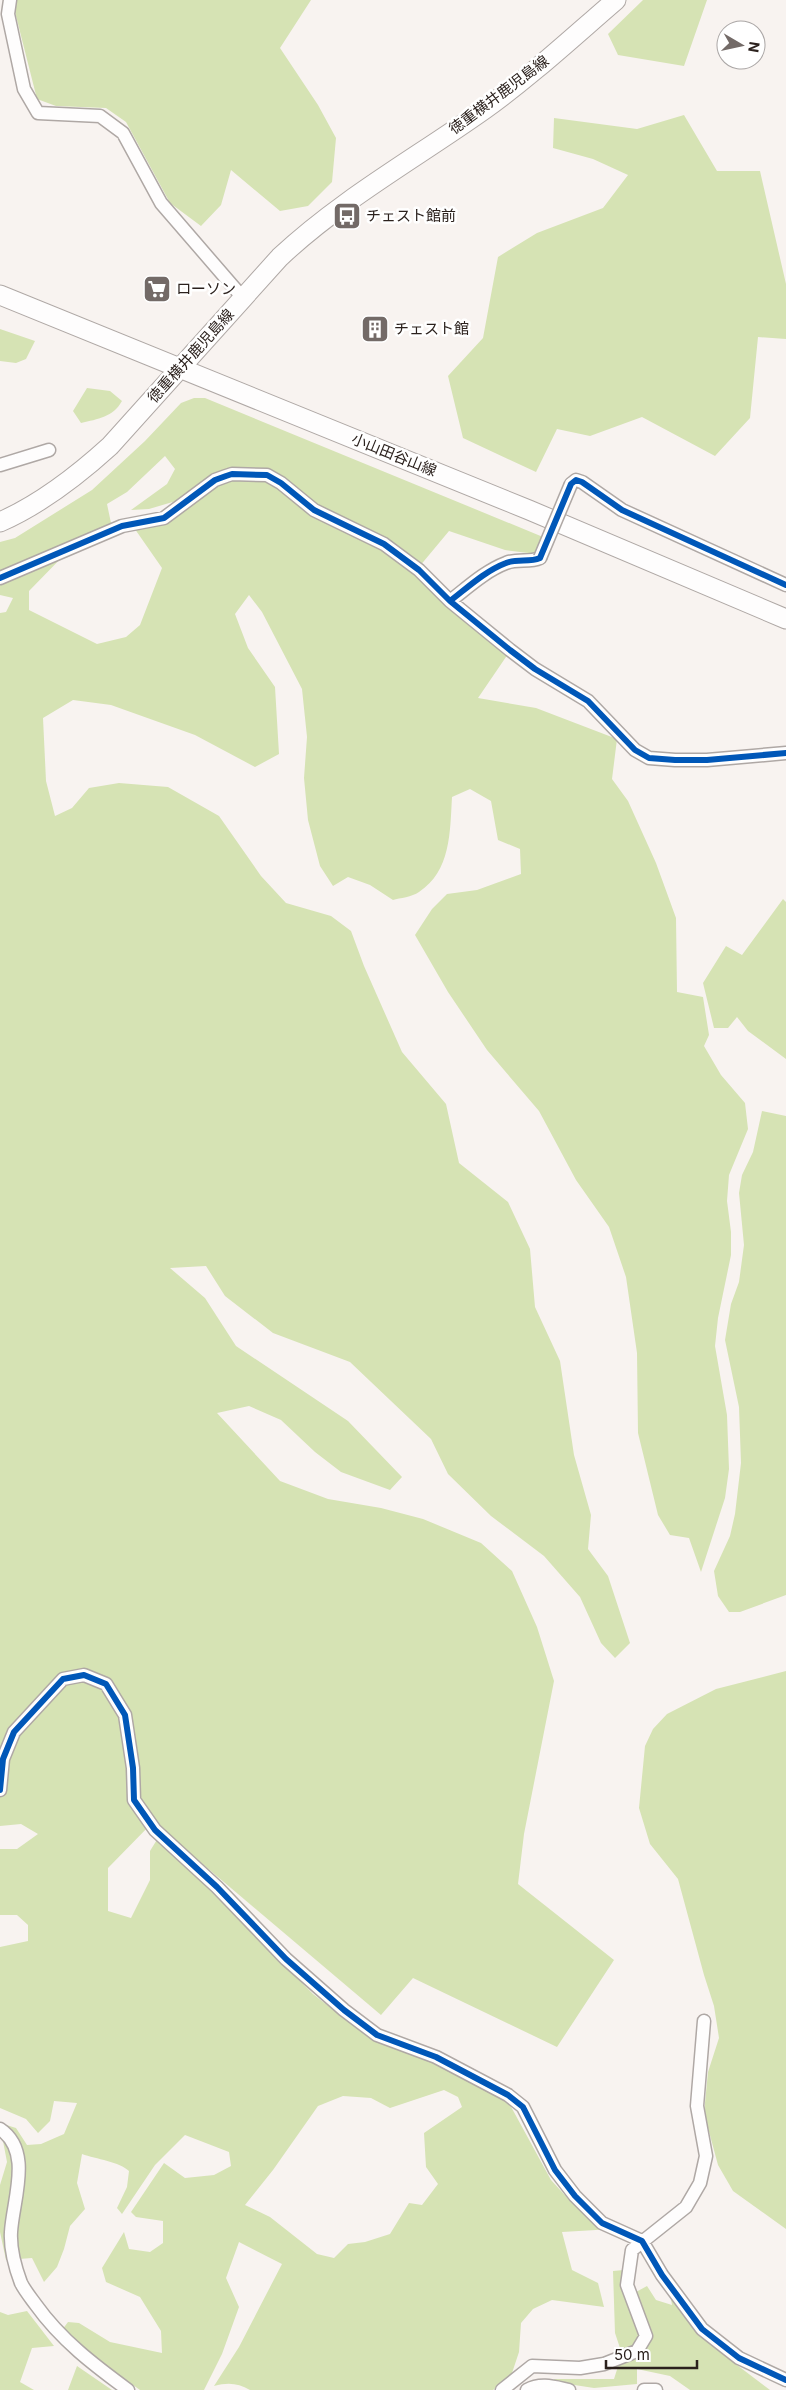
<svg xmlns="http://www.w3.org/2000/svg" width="786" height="2390" font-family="Inter,'Noto Sans JP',sans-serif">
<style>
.green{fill:#d6e3b4;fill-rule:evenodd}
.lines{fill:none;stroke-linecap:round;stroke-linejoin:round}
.minor-casing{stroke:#afa8a5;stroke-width:15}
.secondary-casing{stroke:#afa8a5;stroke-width:21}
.minor{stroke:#fefdfd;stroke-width:12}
.secondary{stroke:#fefdfd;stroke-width:19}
.minor-bridge-casing{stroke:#afa8a5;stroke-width:15;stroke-linecap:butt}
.minor-bridge{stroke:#fefdfd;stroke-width:12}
.cycleway-casing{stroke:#fff;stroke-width:9}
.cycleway{stroke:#0057b8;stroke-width:6}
.labels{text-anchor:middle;stroke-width:5;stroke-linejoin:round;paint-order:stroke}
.street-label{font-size:15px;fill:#2b211d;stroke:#fff}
.poi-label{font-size:15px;fill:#2b211d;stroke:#fff;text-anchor:start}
</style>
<rect width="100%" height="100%" fill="#f8f3f0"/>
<path class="green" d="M 17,0 L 311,0 L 280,48 L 318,105 L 336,138 L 332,182 L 308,206 L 280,211 L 231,170 L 221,205 L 201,226 L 170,203 L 126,122 L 106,108 L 56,106 L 37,99 L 15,12 Z
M 643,0 L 707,0 L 684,66 L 618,55 L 608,34 Z
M 684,115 L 717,171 L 760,171 L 786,284 L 786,339 L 758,337 L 750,418 L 715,456 L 642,417 L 590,436 L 557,429 L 536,472 L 463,438 L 448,376 L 483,338 L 498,257 L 537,233 L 603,208 L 628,175 L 593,159 L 553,148 L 554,118 L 637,129 Z
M 0,329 L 35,341 L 26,359 L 16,363 L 0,361 Z
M 87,388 L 110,391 L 122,401 C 113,417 98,419 81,423 L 73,411 Z
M 194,398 L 205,398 L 543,537 L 536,554 L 505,550 L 449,531 L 414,573 L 453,611 L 508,654 L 478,698 L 536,708 L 617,739 L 612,779 L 628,801 L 656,863 L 676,918 L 677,992 L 703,997 L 709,1035 L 704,1046 L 721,1075 L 745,1103 L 748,1129 L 729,1175 L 727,1201 L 731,1232 L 731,1255 L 718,1318 L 715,1346 L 727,1415 L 729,1469 L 725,1498 L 701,1572 L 689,1538 L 670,1535 L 658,1515 L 638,1433 L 637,1353 L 626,1277 L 609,1227 L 576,1180 L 539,1111 L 487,1050 L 448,992 L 415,935 L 432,909 L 447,894 L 477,890 L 521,874 L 520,849 L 498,840 L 491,801 L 470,789 L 452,797 C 450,832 451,871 419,892 C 412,897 400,898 393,900 L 370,885 L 348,877 L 333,886 L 320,866 L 308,820 L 304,778 L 307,737 L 302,689 L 262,612 L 249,595 L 235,614 L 248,648 L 275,687 L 279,754 L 255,767 L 195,735 L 111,705 L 73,700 L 43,718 L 46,781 L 55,816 L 72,808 L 89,788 L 119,783 L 168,787 L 219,816 L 261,876 L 286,903 L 331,916 L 351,931 L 364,966 L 402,1052 L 446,1104 L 459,1163 L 508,1202 L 530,1249 L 535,1307 L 560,1361 L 574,1455 L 591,1515 L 588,1549 L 608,1576 L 630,1643 L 615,1658 L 601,1643 L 580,1597 L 544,1556 L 491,1516 L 448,1474 L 431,1439 L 350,1362 L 273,1333 L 225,1296 L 206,1266 L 170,1268 L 205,1298 L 236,1346 L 348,1421 L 402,1477 L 390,1490 L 341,1472 L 315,1452 L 281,1420 L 249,1406 L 217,1413 L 280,1481 L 328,1499 L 381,1508 L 423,1519 L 481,1543 L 512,1571 L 537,1627 L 554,1681 L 524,1834 L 518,1884 L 614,1960 L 557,2047 L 413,1978 L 381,2015 L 153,1822 L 108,1868 L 108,1911 L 131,1918 L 150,1880 L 150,1851 L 158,1838 L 313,1994 L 369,2038 L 425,2053 L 451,2071 L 509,2103 L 551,2180 L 573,2204 L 610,2222 L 630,2228 L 562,2232 L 572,2270 L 598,2283 L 604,2307 L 552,2300 L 533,2309 L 521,2323 L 519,2352 L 511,2376 L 493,2390 L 250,2390 C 238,2383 228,2382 214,2386 L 239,2347 L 282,2264 L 239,2242 L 226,2278 L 239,2307 L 222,2354 L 204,2390 L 140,2390 L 108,2367 L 69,2351 L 56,2338 L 68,2322 L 79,2323 L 110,2342 L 162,2353 L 161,2331 L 140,2297 L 106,2282 L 102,2268 L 124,2232 L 129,2249 L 150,2252 L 163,2243 L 163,2221 L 136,2217 L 131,2212 L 164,2163 L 185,2178 L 214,2175 L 231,2166 L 229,2152 L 185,2135 L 155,2165 L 122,2214 L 117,2208 L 127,2187 L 129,2171 C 120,2162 96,2159 82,2154 L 77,2183 L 85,2209 L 70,2226 L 64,2249 L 57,2267 L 44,2282 L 32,2258 L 6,2260 L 0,2232 L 0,2185 L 7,2162 L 3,2141 L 0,2138 L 0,2123 L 16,2128 L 27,2145 L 41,2144 L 64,2134 L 77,2103 L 54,2101 L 50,2121 L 38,2133 L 26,2119 L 0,2108 L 0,1947 L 28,1941 L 28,1925 L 17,1915 L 0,1915 L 0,1849 L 17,1849 L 38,1834 L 21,1824 L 0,1826 L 0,613 L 6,612 L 13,598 L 0,595 L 0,579 L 69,550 L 29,591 L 29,610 L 97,644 L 126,637 L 140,625 L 162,568 L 130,522 L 178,511 L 176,501 L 149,509 L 131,510 L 167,484 L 175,469 L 165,456 L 127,492 L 107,504 L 111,523 L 7,570 L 0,571 L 0,542 L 15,538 L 92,490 L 145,441 L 181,403 ZM 444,2090 L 458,2097 L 462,2107 L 424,2133 L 426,2167 L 438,2184 L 422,2205 L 409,2203 L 390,2234 L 365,2242 L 348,2244 L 334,2258 L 317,2254 L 270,2217 L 245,2205 L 273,2170 L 318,2106 L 343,2096 L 371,2098 L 390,2108 Z
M 783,899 L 786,902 L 786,1059 L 748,1031 L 737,1017 L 728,1028 L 714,1028 L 703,983 L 726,946 L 742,955 Z
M 762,1111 L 786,1116 L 786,1595 L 740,1612 L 729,1612 L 718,1596 L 714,1571 L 730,1536 L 735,1514 L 741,1463 L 739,1407 L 725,1340 L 731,1304 L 739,1282 L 744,1245 L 739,1193 L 742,1175 L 753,1152 Z
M 786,1671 L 786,2229 L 733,2191 L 718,2165 L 704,2113 L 708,2072 L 719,2038 L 714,2006 L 704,1975 L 678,1879 L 650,1844 L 639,1808 L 645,1746 L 653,1729 L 667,1714 L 716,1689 Z
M 624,2270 L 636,2292 L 647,2286 L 656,2300 L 672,2305 L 669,2288 L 687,2318 L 737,2365 L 770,2390 L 690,2390 L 670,2376 L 637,2369 L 637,2384 L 594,2388 L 555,2382 L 554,2379 L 614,2379 L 622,2354 L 615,2333 L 613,2271 Z
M 27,2311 L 54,2346 L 32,2348 L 20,2382 L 34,2390 L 0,2390 L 0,2312 L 8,2315 Z
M 77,2366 L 112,2390 L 68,2390 Z"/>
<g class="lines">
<g class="minor-casing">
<path id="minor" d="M 10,0 L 8,14 L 24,89 L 38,113 L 100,116 L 123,133 L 161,203 L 243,298
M 0,465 L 49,450
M 571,484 L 576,480 L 582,482 L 622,510 L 786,585
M 0,578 L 122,526 L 164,518 L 215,480 L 226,476 L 232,474 L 267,475 L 281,483 L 314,510 L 384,544 L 419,570 L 450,601 L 510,650 L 535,669 L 588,701 L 635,750 L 649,758 L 675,760 L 707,760 L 786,753
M 450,601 C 467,588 485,571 506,563 C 518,558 529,563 540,558
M 0,1790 L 3,1759 L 14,1732 L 63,1679 L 84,1675 L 106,1684 L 125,1715 L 133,1768 L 134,1800 L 155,1830 L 217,1887 L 286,1959 L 344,2010 L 377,2035 L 436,2057 L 508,2095 L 523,2107 L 555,2170 L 575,2196 L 602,2223 L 642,2241 L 662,2275 L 702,2329 L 739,2358 L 786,2380
M 0,2129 C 33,2151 13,2199 11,2232 C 10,2249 15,2267 21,2283 C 25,2291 31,2298 36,2305 C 61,2340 94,2365 128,2390
M 502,2390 L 532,2366 L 580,2368 L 604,2364 L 637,2351 L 646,2336 L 627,2285 L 632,2250 L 686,2207 L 700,2183 L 706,2156 L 697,2106 L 704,2021
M 527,2390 C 541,2382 555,2387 569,2390
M 644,2390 L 656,2390"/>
</g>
<g class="secondary-casing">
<path id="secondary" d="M 0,295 L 529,510 L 786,619
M 0,522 C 41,504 77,476 110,446 L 280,257 C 342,199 416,158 485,109 C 531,76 573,37 616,0"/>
</g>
<use href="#minor" class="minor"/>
<use href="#secondary" class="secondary"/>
<g class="minor-bridge-casing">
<path id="minor-bridge" d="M 540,558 L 571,484"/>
</g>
<use href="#minor-bridge" class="minor-bridge"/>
<g class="cycleway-casing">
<path id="cycleway" d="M 0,578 L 122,526 L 164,518 L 215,480 L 226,476 L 232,474 L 267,475 L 281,483 L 314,510 L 384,544 L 419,570 L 450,601 L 510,650 L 535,669 L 588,701 L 635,750 L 649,758 L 675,760 L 707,760 L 786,753
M 450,601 C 467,588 485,571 506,563 C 518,558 529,563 540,558 L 571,484 L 576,480 L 582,482 L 622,510 L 786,585
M 0,1790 L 3,1759 L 14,1732 L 63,1679 L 84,1675 L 106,1684 L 125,1715 L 133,1768 L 134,1800 L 155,1830 L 217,1887 L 286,1959 L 344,2010 L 377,2035 L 436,2057 L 508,2095 L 523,2107 L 555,2170 L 575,2196 L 602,2223 L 642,2241 L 662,2275 L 702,2329 L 739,2358 L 786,2380"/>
</g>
<use href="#cycleway" class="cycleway"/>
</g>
<defs>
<g id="bus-square" transform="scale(1.4375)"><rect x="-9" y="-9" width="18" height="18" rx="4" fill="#736a67" stroke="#fff"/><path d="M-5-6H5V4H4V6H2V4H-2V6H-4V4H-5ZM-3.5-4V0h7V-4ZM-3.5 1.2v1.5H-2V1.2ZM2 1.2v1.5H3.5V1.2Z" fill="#fff"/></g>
<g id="supermarket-square" transform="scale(1.4375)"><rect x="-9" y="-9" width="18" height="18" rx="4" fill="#736a67" stroke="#fff"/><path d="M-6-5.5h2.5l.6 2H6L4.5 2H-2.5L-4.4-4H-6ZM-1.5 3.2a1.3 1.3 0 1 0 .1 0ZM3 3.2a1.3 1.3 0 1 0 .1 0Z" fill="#fff"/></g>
<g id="building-square" transform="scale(1.4375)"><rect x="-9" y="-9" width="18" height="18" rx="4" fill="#736a67" stroke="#fff"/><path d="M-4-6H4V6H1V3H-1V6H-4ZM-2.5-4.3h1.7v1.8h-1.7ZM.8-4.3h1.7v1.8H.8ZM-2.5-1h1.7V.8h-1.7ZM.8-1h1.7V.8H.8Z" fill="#fff"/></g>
</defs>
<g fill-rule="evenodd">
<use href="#bus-square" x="347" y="216"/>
<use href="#supermarket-square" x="157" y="289"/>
<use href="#building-square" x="375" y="329"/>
</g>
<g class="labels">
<g class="street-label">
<text transform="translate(499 95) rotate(-37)" y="5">徳重横井鹿児島線</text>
<text transform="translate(191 356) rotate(-48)" y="5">徳重横井鹿児島線</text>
<text transform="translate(394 455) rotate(22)" y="5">小山田谷山線</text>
</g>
<g class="poi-label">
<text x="366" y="221">チェスト館前</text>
<text x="176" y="294">ローソン</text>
<text x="394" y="334">チェスト館</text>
</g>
</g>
<g transform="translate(741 45) rotate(99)"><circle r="24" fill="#ffffff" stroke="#aaa6a5"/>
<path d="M0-4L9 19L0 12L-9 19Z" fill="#736a67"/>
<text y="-8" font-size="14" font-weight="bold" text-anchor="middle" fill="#2b211d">N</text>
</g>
<path d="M606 2360v8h91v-8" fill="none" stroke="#2b211d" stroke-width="2.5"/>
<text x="614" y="2360" font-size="15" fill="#2b211d" stroke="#ffffff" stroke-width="4" paint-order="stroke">50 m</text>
</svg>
